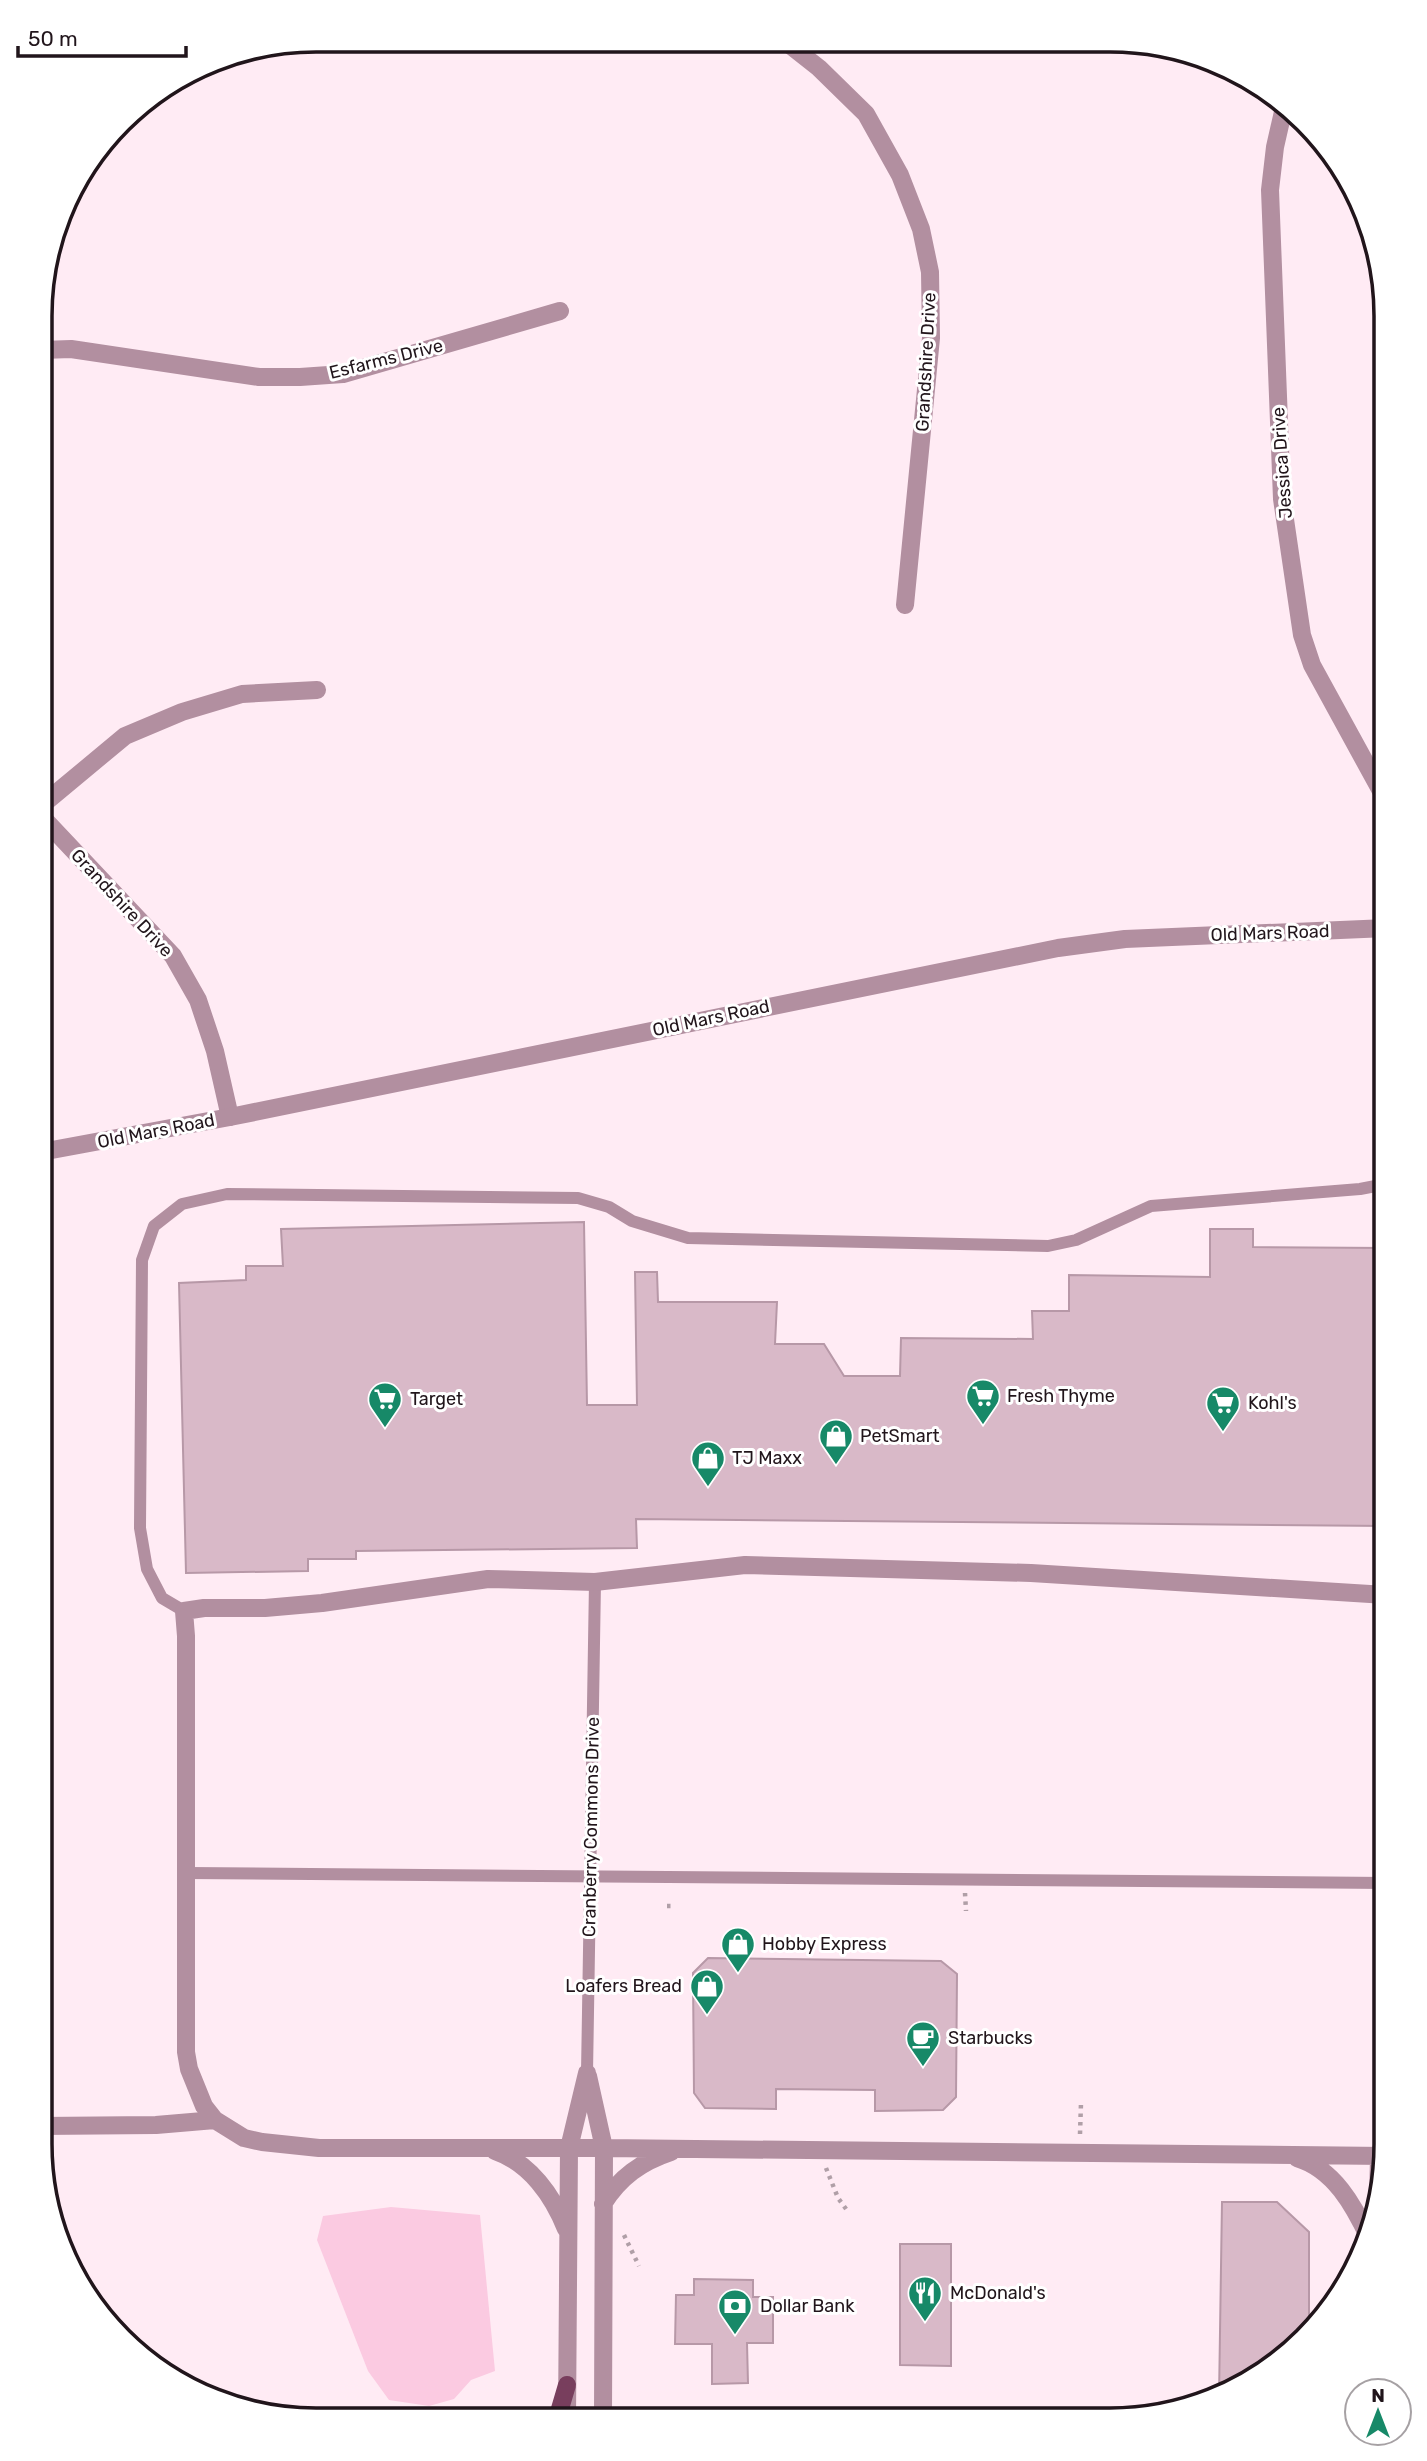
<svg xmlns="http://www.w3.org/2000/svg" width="1427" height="2461" font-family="Rubik,sans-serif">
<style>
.water{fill:#fbcae1}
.building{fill:#d9b9c8;stroke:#b798a7;stroke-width:2}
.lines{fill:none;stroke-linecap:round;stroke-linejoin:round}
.path{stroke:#b09fa7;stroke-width:4.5;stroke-dasharray:3.5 5;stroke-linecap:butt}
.service{stroke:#b28fa0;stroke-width:12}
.minor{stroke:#b28fa0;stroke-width:18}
.tertiary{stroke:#b28fa0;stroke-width:18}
.primary{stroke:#783e5d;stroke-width:18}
.labels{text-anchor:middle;stroke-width:6;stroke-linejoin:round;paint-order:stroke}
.street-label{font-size:18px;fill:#21151b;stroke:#fff}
.poi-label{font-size:18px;fill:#21151b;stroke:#fff;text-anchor:start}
.rim{fill:none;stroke:#21151b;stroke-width:3.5}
</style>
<rect width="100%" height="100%" fill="#ffebf4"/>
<path class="water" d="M 391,2207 L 480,2215 L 495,2371 L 471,2380 L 454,2399 L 429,2406 L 389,2400 L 368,2371 L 317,2240 L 323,2216 Z"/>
<path class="building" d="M 584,1222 L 587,1405 L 637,1405 L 635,1272 L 657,1272 L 658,1302 L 777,1302 L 775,1344 L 824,1344 L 844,1376 L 900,1376 L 901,1338 L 1033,1339 L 1032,1311 L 1069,1311 L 1069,1275 L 1210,1277 L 1210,1229 L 1253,1229 L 1253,1247 L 1386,1248 L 1386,1526 L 636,1519 L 637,1548 L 356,1551 L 356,1559 L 308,1559 L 308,1571 L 186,1573 L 179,1283 L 246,1280 L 246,1266 L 283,1266 L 281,1229 Z
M 708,1958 L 941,1961 L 957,1974 L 956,2097 L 943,2110 L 875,2111 L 875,2090 L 776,2089 L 776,2109 L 705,2108 L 694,2093 L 693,1973 Z
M 1222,2202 L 1277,2202 L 1309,2232 L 1309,2333 L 1279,2363 L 1219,2398 Z
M 900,2244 L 951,2244 L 951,2366 L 900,2365 Z
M 694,2279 L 753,2280 L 753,2297 L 773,2297 L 773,2343 L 747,2343 L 748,2383 L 712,2384 L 712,2344 L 675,2344 L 676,2295 L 694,2295 Z"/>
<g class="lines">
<path class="path" d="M 965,1893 L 966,1911
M 667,1906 L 675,1906
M 1080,2134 L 1081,2103
M 826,2168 L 838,2198 L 849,2213
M 624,2235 L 639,2266"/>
<path class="service" d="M 184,1611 L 162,1598 L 147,1569 L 140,1528 L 142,1260 L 154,1226 L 182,1204 L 227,1194 L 578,1198 L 609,1207 L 632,1221 L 688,1238 L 1048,1246 L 1076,1240 L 1151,1206 L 1360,1189 L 1386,1184
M 187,1873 L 1386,1883
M 587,2073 L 595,1582"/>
<path class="minor" d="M 786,42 L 819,68 L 866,114 L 900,175 L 921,229 L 930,272 L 931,338 L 905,605
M 1285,103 L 1275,147 L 1270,190 L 1282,499 L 1302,635 L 1312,665 L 1387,802
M 42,350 L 71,349 L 259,377 L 300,377 L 343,374 L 560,311
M 42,805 L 125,736 L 182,712 L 242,694 L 317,690
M 42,817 L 173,956 L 198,1000 L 215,1051 L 230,1117
M 588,2076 L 604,2148 L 603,2419
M 40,2126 L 156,2125 L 215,2120
M 495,2151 C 530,2163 553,2196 566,2229
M 1386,2156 L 604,2148 L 319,2148 L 262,2142 L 244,2138 L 215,2120 L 204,2106 L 189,2069 L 186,2052 L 186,1636 L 184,1611 L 204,1608 L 265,1608 L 322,1603 L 488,1579 L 595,1582 L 745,1565 L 1031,1573 L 1386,1595
M 1297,2158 C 1334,2169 1354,2206 1369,2238
M 1378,2203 L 1379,2156 L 1386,2135
M 603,2204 C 620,2177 641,2162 671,2152
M 567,2419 L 569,2148 L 587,2073"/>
<path class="tertiary" d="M 41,1152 L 230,1117 L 1058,948 L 1125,939 L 1387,928"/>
<path class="primary" d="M 603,2416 L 605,2419
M 557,2419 L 567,2385"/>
</g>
<defs>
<g id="supermarket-pin" transform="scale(1.75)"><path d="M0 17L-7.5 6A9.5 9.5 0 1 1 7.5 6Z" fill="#178968" stroke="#fff"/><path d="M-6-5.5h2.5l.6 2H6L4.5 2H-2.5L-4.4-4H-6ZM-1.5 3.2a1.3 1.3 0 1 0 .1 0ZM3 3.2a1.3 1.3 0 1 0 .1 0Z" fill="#fff"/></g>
<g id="shop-pin" transform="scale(1.75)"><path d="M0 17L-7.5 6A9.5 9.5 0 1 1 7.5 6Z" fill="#178968" stroke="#fff"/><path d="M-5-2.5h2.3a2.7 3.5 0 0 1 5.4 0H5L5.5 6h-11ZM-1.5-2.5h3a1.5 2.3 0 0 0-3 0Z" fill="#fff"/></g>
<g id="cafe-pin" transform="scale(1.75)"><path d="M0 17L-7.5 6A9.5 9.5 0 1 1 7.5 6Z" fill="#178968" stroke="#fff"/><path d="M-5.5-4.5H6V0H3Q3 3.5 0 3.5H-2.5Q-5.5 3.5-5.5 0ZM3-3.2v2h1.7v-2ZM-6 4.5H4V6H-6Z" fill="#fff"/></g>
<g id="restaurant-pin" transform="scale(1.75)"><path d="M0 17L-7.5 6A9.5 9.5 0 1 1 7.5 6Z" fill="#178968" stroke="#fff"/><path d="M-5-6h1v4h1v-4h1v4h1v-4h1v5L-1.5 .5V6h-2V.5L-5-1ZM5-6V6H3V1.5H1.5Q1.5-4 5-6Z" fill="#fff"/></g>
<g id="bank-pin" transform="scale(1.75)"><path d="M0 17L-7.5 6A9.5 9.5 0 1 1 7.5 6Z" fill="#178968" stroke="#fff"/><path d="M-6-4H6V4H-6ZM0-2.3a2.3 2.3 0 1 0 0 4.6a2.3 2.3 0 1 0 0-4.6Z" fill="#fff"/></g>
</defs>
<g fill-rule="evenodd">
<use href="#supermarket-pin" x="983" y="1396"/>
<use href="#supermarket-pin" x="385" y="1399"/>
<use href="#supermarket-pin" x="1223" y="1403"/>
<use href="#shop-pin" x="836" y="1436"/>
<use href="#shop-pin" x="708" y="1458"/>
<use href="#shop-pin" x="738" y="1944"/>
<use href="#shop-pin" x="707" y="1986"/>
<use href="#cafe-pin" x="923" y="2038"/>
<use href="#restaurant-pin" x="925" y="2293"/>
<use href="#bank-pin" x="735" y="2306"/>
</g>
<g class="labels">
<g class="street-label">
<text transform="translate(386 359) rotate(-14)" y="6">Esfarms Drive</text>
<text transform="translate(926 362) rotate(-87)" y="6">Grandshire Drive</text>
<text transform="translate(1282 463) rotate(-94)" y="6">Jessica Drive</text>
<text transform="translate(122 903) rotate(47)" y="6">Grandshire Drive</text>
<text transform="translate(1270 933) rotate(-2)" y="6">Old Mars Road</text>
<text transform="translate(711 1018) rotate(-12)" y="6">Old Mars Road</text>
<text transform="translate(156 1131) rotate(-11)" y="6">Old Mars Road</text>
<text transform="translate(591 1827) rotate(-89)" y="6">Cranberry Commons Drive</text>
</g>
<g class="poi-label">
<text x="1007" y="1402">Fresh Thyme</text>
<text x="410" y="1405">Target</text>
<text x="1248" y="1409">Kohl's</text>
<text x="860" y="1442">PetSmart</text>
<text x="732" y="1464">TJ Maxx</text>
<text x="762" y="1950">Hobby Express</text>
<text x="682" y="1992" text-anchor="end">Loafers Bread</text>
<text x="948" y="2044">Starbucks</text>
<text x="950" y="2299">McDonald's</text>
<text x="760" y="2312">Dollar Bank</text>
</g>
</g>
<path d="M0 0H1427V2461H0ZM316 52H1110A264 264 0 0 1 1374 316V2144A264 264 0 0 1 1110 2408H316A264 264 0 0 1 52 2144V316A264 264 0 0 1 316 52Z" fill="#fff" fill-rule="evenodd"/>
<path class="rim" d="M316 52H1110A264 264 0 0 1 1374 316V2144A264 264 0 0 1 1110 2408H316A264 264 0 0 1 52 2144V316A264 264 0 0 1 316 52Z"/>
<g transform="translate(1378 2412)"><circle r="33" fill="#ffffff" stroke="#a6a1a4" stroke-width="2"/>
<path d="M0-5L12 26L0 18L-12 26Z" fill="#178968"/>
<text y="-10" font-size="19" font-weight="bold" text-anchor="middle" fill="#21151b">N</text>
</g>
<path d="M18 46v10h168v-10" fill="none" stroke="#21151b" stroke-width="3.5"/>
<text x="28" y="46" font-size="21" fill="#21151b" stroke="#ffffff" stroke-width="5" paint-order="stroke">50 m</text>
</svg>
